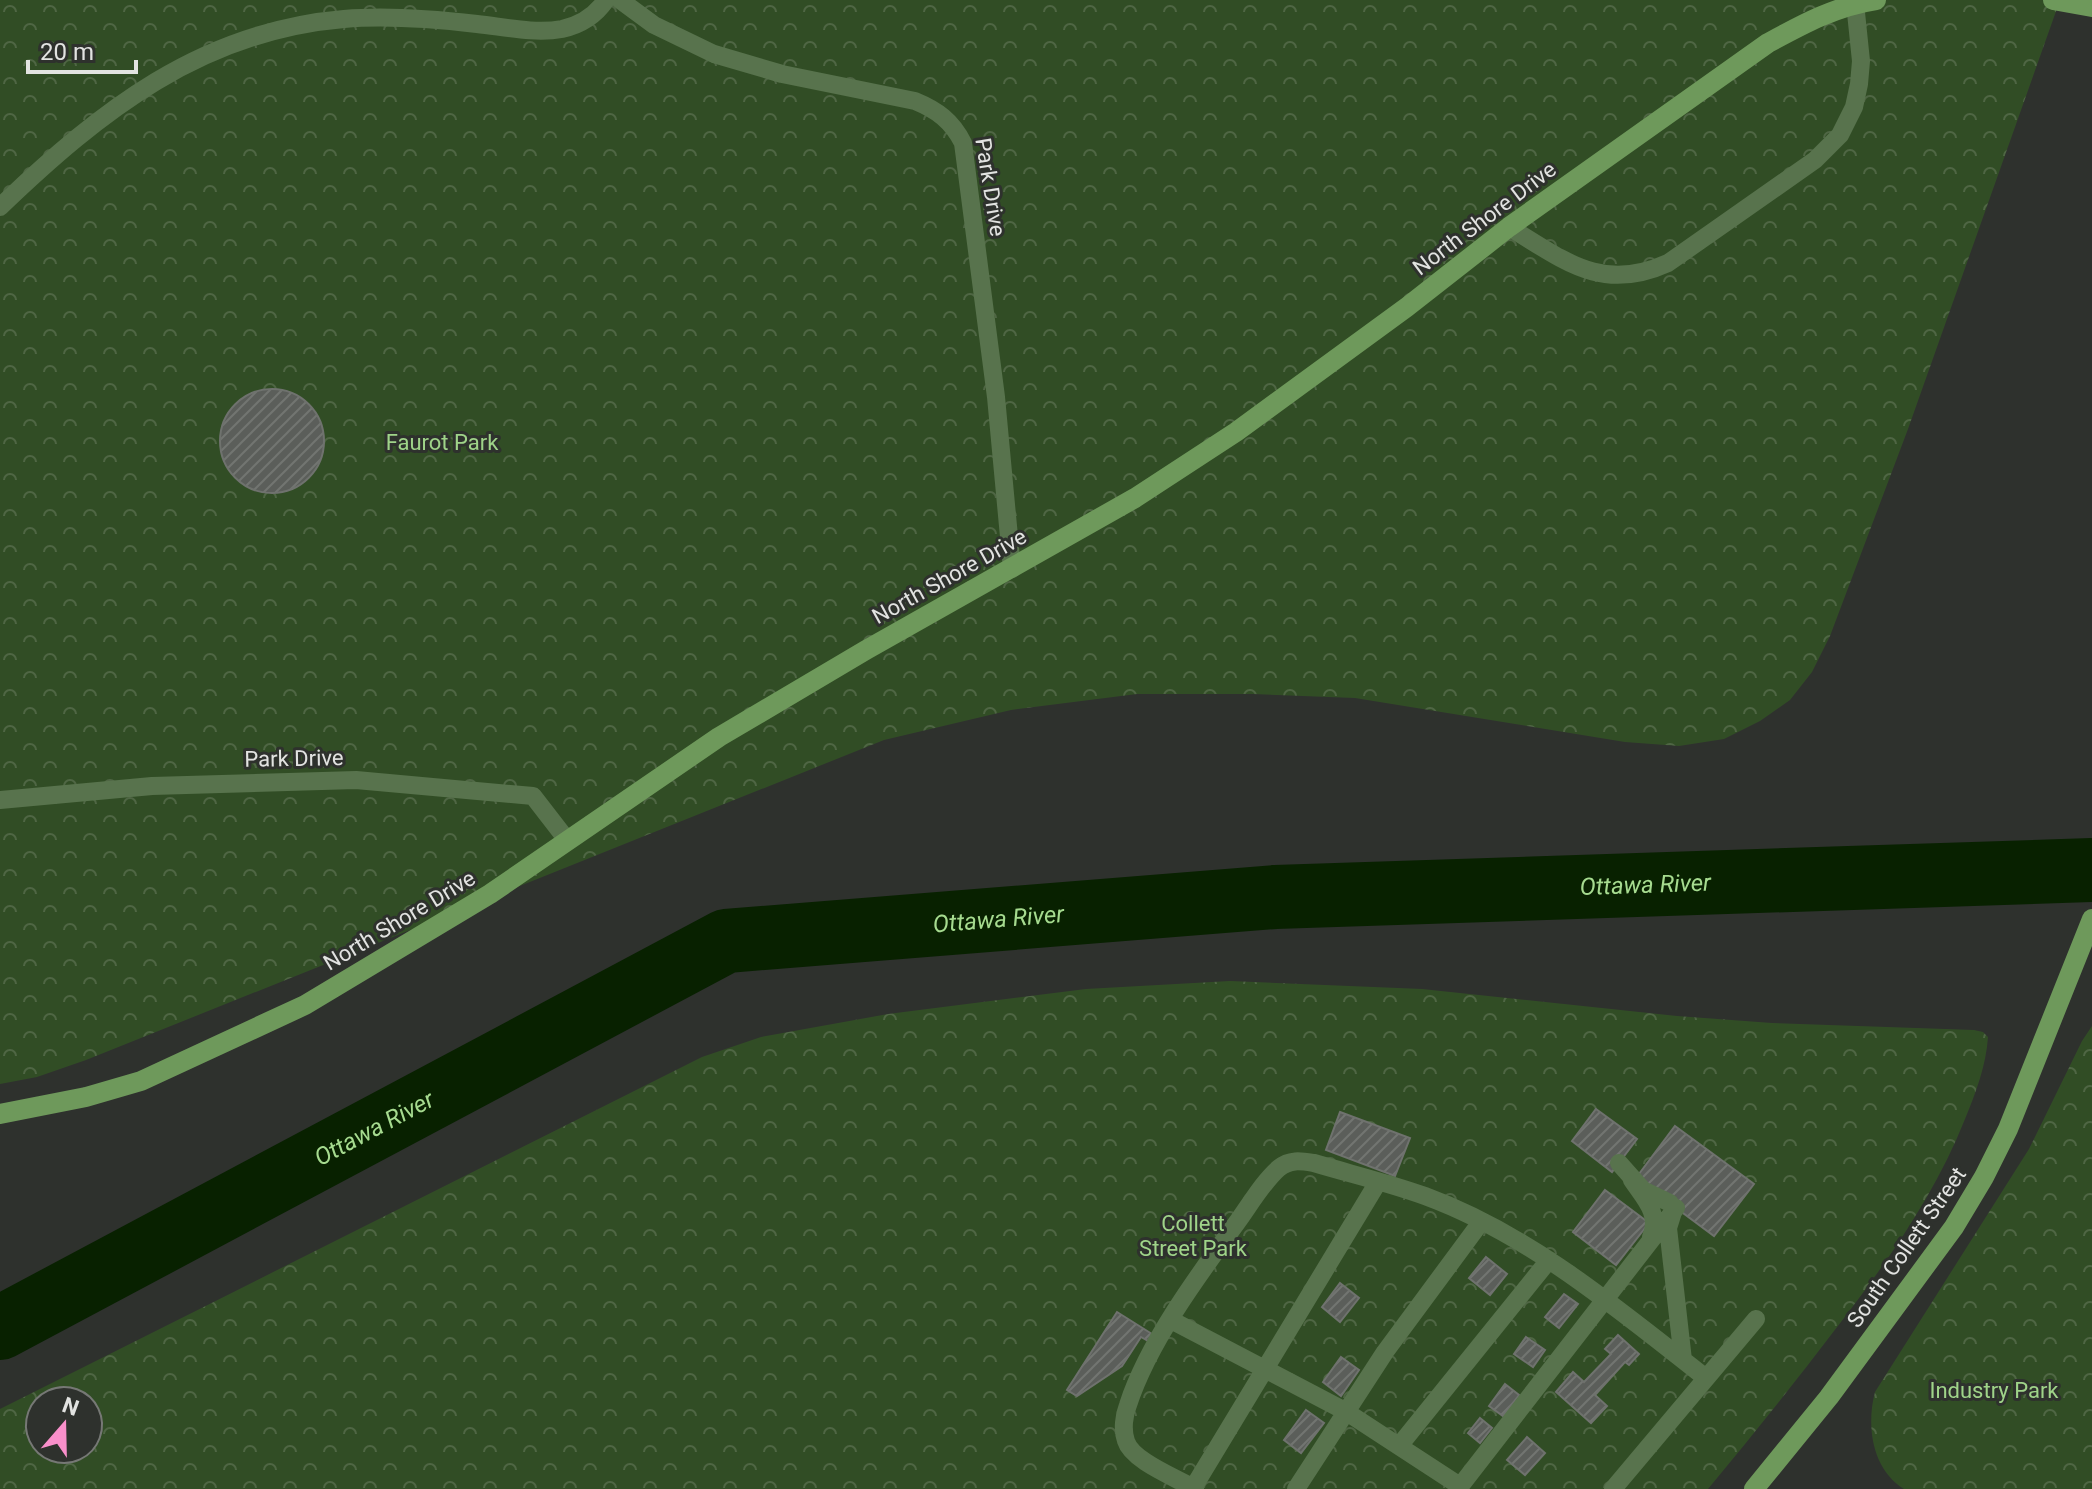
<svg xmlns="http://www.w3.org/2000/svg" width="2092" height="1489" font-family="Roboto,sans-serif">
<style>
.park{fill:url(#park-crowns);fill-rule:evenodd}
.lines{fill:none;stroke-linecap:round;stroke-linejoin:round}
.river{stroke:#082100;stroke-width:64}
.building{fill:url(#building-hatch);stroke:#6f726e;stroke-width:2}
.lane{stroke:#58734d;stroke-width:18}
.secondary{stroke:#6e995b;stroke-width:20}
.labels{text-anchor:middle;stroke-width:6;stroke-linejoin:round;paint-order:stroke}
.street-label{font-size:22px;fill:#e2e3e1;stroke:#2e312d}
.park-label{font-size:22px;fill:#9fd489;stroke:#2e312d}
.water-label{font-size:24px;font-style:italic;fill:#a6db8f;stroke:#2e312d}
</style>
<defs>
<pattern id="park-crowns" width="20" height="18" patternUnits="userSpaceOnUse" patternTransform="scale(2)"><rect width="20" height="18" fill="#314d25"/><path d="M2 6a3 3 0 1 1 6 0M12 15a3 3 0 1 1 6 0" fill="none" stroke="#4f6644"/></pattern>
<pattern id="building-hatch" width="6" height="6" patternUnits="userSpaceOnUse" patternTransform="scale(2)"><rect width="6" height="6" fill="#5b5e5a"/><path d="M-1 1l2-2M0 6l6-6M5 7l2-2" fill="none" stroke="#727571"/></pattern>
</defs>
<rect width="100%" height="100%" fill="#2e312d"/>
<path class="park" d="M 0,0 L 2060,0 L 1908,429 L 1830,636 L 1812,672 L 1790,700 L 1760,721 L 1724,739 L 1679,746 L 1625,742 L 1355,698 L 1253,694 L 1137,694 L 1011,710 L 884,740 L 86,1060 L 37,1077 L 0,1084 Z
M 1230,981 L 1422,989 L 1677,1016 L 1772,1023 L 1974,1030 L 1983,1032 L 1988,1037 C 1986,1066 1976,1092 1965,1119 C 1934,1197 1885,1265 1834,1331 C 1793,1385 1751,1437 1708,1489 L 0,1489 L 0,1409 L 702,1057 L 761,1037 L 888,1014 L 1086,989 ZM 40,1401 L 88,1401 L 88,1449 L 40,1449 Z
M 2092,1026 L 2092,1489 L 1904,1489 C 1872,1469 1866,1426 1875,1392 L 2029,1149 L 2082,1041 Z"/>
<g class="lines">
<path class="river" id="s1" d="M 0,1328 L 726,941 L 1275,897 L 2092,870"/>
</g>
<path class="building" d="M220 441a52 52 0 1 1 104 0a52 52 0 1 1-104 0Z
M 1596,1109 L 1637,1139 L 1612,1172 L 1572,1141 Z
M 1340,1112 L 1410,1138 L 1395,1176 L 1326,1150 Z
M 1675,1126 L 1754,1184 L 1714,1236 L 1636,1178 Z
M 1605,1190 L 1649,1223 L 1616,1265 L 1573,1232 Z
M 1486,1257 L 1507,1274 L 1490,1295 L 1469,1278 Z
M 1340,1283 L 1359,1298 L 1340,1322 L 1322,1307 Z
M 1564,1294 L 1578,1304 L 1559,1328 L 1545,1317 Z
M 1117,1312 L 1152,1334 L 1148,1341 L 1141,1337 L 1122,1366 L 1077,1396 L 1067,1390 Z
M 1618,1335 L 1639,1354 L 1629,1365 L 1625,1362 L 1595,1395 L 1607,1406 L 1591,1423 L 1556,1392 L 1573,1372 L 1584,1382 L 1611,1354 L 1605,1349 Z
M 1526,1337 L 1545,1350 L 1533,1367 L 1514,1354 Z
M 1341,1357 L 1359,1370 L 1341,1396 L 1323,1382 Z
M 1505,1384 L 1519,1395 L 1503,1416 L 1489,1406 Z
M 1306,1410 L 1324,1423 L 1301,1453 L 1284,1440 Z
M 1480,1418 L 1492,1428 L 1480,1443 L 1468,1433 Z
M 1527,1437 L 1545,1453 L 1525,1475 L 1507,1460 Z"/>
<g class="lines">
<path class="lane" d="M 620,0 L 654,25 L 714,54 L 782,74 L 915,101 C 937,110 952,121 963,143 L 996,397 L 1012,569
M 0,207 C 100,111 201,31 344,19 C 388,15 434,19 477,24 C 505,27 535,34 562,29 C 581,25 595,16 606,0
M 1509,227 C 1565,261 1602,293 1668,263 L 1815,160 L 1840,135 L 1854,107 L 1859,84 L 1861,61 L 1855,3
M 0,800 L 152,786 L 356,780 L 533,796 L 567,840
M 1619,1163 L 1643,1190 L 1670,1203
M 1632,1180 C 1644,1198 1661,1214 1651,1237
M 1673,1212 L 1668,1228 L 1683,1360
M 1171,1320 L 1345,1411 L 1460,1486
M 1399,1446 L 1549,1260
M 1193,1488 L 1378,1182
M 1195,1489 C 1177,1478 1132,1461 1126,1441 C 1122,1430 1124,1415 1128,1405 C 1148,1343 1199,1274 1238,1221 C 1251,1203 1263,1182 1279,1168 C 1290,1159 1301,1161 1314,1163 C 1351,1174 1389,1183 1425,1196 C 1531,1235 1619,1310 1706,1378
M 1296,1489 L 1385,1352 L 1481,1222
M 1458,1489 L 1676,1208
M 1613,1489 L 1756,1319"/>
<path class="secondary" d="M 2053,0 L 2092,7
M 0,1114 L 86,1097 L 141,1081 L 305,1005 L 490,894 L 719,737 L 866,650 L 1135,498 L 1236,432 L 1407,307 L 1509,227 L 1768,43 C 1803,24 1836,6 1876,0
M 1754,1489 L 1829,1397 L 1954,1227 L 1984,1177 L 2008,1129 L 2092,919"/>
</g>
<g class="labels">
<g class="street-label">
<text transform="translate(991 187) rotate(81)" y="8">Park Drive</text>
<text transform="translate(1484 218) rotate(-37)" y="8">North Shore Drive</text>
<text transform="translate(949 576) rotate(-29)" y="8">North Shore Drive</text>
<text transform="translate(294 758) rotate(-1)" y="8">Park Drive</text>
<text transform="translate(399 920) rotate(-31)" y="8">North Shore Drive</text>
<text transform="translate(1906 1247) rotate(-55)" y="8">South Collett Street</text>
</g>
<g class="park-label">
<text x="442" y="450">Faurot Park</text>
<text x="1193" y="1231">Collett<tspan x="1193" dy="25">Street Park</tspan></text>
<text x="1994" y="1398">Industry Park</text>
</g>
<g class="water-label">
<text dy="8" stroke="none"><textPath href="#s1" startOffset="1744">Ottawa River</textPath></text>
<text dy="8" stroke="none"><textPath href="#s1" startOffset="1096">Ottawa River</textPath></text>
<text dy="8" stroke="none"><textPath href="#s1" startOffset="424">Ottawa River</textPath></text>
</g>
</g>
<g transform="translate(64 1425) rotate(20)"><circle r="38" fill="#2e312d" stroke="#767875" stroke-width="2"/>
<path d="M0-6L14 30L0 20L-14 30Z" fill="#f98fca"/>
<text y="-12" font-size="22" font-weight="bold" text-anchor="middle" fill="#e2e3e1">N</text>
</g>
<path d="M28 60v12h108v-12" fill="none" stroke="#e2e3e1" stroke-width="4"/>
<text x="40" y="60" font-size="24" fill="#e2e3e1" stroke="#2e312d" stroke-width="6" paint-order="stroke">20 m</text>
</svg>
